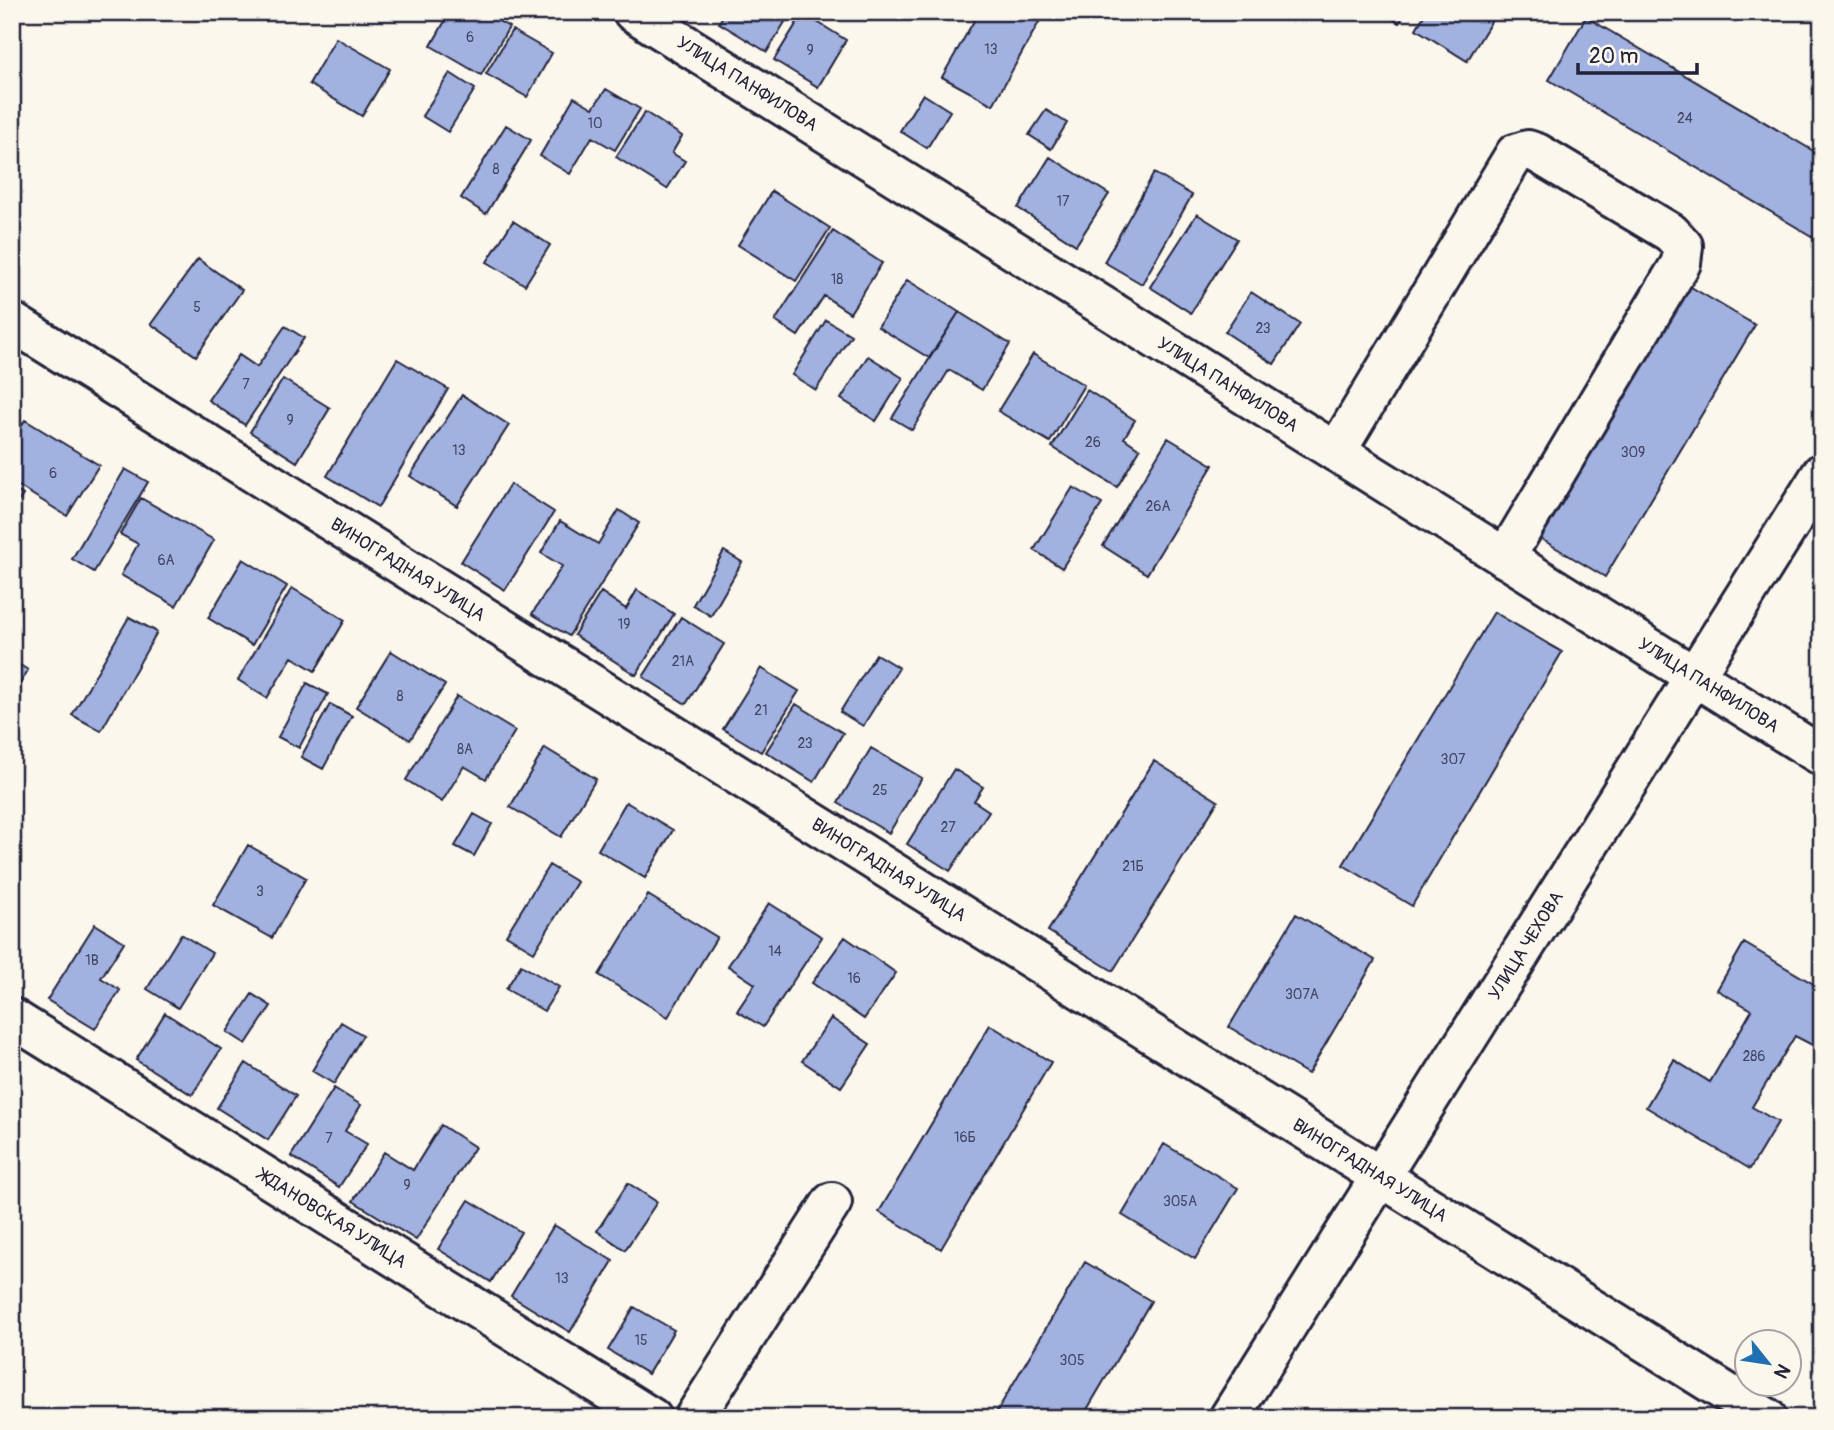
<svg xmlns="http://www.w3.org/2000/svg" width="1834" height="1430" font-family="Pangolin,sans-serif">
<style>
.building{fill:#a1b1e0;stroke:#22223b;stroke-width:2}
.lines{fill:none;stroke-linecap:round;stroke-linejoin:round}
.minor-casing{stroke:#22223b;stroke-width:44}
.major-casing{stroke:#22223b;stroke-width:44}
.minor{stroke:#fbf7ec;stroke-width:38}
.major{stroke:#fbf7ec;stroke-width:38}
.labels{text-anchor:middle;stroke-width:5;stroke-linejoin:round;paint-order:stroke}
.number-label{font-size:14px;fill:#424664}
.street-label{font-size:18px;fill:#22223b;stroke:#fbf7ec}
</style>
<rect width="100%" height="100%" fill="#fbf7ec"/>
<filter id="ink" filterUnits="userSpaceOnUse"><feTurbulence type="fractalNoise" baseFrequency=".0143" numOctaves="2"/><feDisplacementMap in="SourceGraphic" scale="14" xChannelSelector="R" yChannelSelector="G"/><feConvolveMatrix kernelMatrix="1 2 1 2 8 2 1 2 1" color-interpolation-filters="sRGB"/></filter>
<g filter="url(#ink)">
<path class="building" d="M 450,12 L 483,12 L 509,27 L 481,75 L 431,46 Z
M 725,12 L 791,12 L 767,52 L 719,23 Z
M 979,12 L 1022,12 L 1039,22 L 993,105 L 942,77 Z
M 1382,12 L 1406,12 L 1399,23 Z
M 1426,12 L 1497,12 L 1467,61 L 1416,29 Z
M 803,13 L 846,40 L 818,87 L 774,60 Z
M 1586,17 L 1822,156 L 1822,234 L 1818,240 L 1549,80 Z
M 512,30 L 552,53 L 527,97 L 486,74 Z
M 336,38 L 390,69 L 362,116 L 309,84 Z
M 450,73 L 475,89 L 448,132 L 422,116 Z
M 606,89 L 640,109 L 615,150 L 592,137 L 570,174 L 540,156 L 574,97 L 593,108 Z
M 923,94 L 950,111 L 927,148 L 900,131 Z
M 1046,110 L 1067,123 L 1051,149 L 1029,135 Z
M 645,112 L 682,136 L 672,153 L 685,161 L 667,189 L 616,157 Z
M 506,125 L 531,140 L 486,214 L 461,198 Z
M 1050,157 L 1109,194 L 1076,245 L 1018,208 Z
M 1154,173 L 1192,195 L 1142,284 L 1104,262 Z
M 772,191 L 830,228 L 796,281 L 738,245 Z
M 1197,214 L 1237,239 L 1191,313 L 1150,287 Z
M 513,221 L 550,245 L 525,285 L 487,262 Z
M 833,231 L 882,263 L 850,313 L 824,296 L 798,336 L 775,321 Z
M 198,259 L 242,290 L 196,356 L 151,324 Z
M 907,280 L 959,312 L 929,358 L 878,327 Z
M 1686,284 L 1755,325 L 1605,577 L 1536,536 Z
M 1251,292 L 1300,324 L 1274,364 L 1225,332 Z
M 959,312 L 1010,344 L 982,390 L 949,370 L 912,430 L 892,418 Z
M 826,320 L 851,335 L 816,390 L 792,375 Z
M 285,326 L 304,338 L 245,425 L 208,400 L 239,355 L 257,367 Z
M 1033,354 L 1084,385 L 1050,442 L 998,411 Z
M 868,356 L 903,378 L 876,421 L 841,399 Z
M 397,359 L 448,389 L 378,507 L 327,476 Z
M 283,379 L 330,408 L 297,462 L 250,432 Z
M 1087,390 L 1135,420 L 1124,438 L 1140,449 L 1117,487 L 1052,447 Z
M 462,395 L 509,425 L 457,506 L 410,476 Z
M 25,420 L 99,465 L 67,516 L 12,482 L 12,441 Z
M 1168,438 L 1213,465 L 1147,574 L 1103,546 Z
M 125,469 L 148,482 L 94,572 L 72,559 Z
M 510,484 L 554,512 L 505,590 L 461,562 Z
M 1073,487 L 1102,504 L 1062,568 L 1034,550 Z
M 12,488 L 23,495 L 12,511 Z
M 141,498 L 214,540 L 176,606 L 121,575 L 138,544 L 120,534 Z
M 619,510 L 639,523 L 569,636 L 532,614 L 562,566 L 541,553 L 560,521 L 598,544 Z
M 724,551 L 742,562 L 711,616 L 693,605 Z
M 243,559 L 287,586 L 252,645 L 208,618 Z
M 292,588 L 345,620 L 315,671 L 292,657 L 267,698 L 238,680 Z
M 637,590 L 674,614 L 636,675 L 574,635 L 601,592 L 626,609 Z
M 1494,612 L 1562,652 L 1412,906 L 1343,865 Z
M 129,617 L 157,632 L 101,731 L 72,715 Z
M 681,617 L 724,644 L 686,704 L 643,677 Z
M 391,651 L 445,685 L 410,740 L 356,707 Z
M 876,654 L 899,668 L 863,726 L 840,712 Z
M 12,660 L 28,670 L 15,692 L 12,691 Z
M 761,668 L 799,691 L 761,752 L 723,729 Z
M 307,683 L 328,694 L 299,748 L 278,737 Z
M 457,696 L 515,731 L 486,779 L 464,766 L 442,802 L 406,780 Z
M 330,704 L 352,716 L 323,769 L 301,757 Z
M 796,704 L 843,733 L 814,782 L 766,752 Z
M 545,748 L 596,779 L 561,837 L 510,807 Z
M 871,748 L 922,778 L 889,833 L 838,803 Z
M 1154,761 L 1218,801 L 1113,971 L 1048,931 Z
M 954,769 L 983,787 L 974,801 L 989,811 L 950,871 L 907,844 Z
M 626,802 L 673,830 L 645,878 L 598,850 Z
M 474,814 L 492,824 L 474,856 L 455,846 Z
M 248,845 L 306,878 L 272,938 L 213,905 Z
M 549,865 L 577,882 L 534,952 L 506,935 Z
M 648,895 L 717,937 L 668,1017 L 599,975 Z
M 769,903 L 822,937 L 763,1027 L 737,1011 L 755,984 L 728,966 Z
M 1296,914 L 1375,960 L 1308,1074 L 1229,1027 Z
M 95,924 L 124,942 L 101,978 L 120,990 L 95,1029 L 47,1000 Z
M 181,934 L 212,953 L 178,1008 L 147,989 Z
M 845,937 L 896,973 L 864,1019 L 812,983 Z
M 1744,943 L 1822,989 L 1822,1050 L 1795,1036 L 1752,1107 L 1778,1122 L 1750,1169 L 1646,1107 L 1674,1060 L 1710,1082 L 1752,1010 L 1717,990 Z
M 521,965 L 559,987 L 544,1011 L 506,989 Z
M 252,994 L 271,1006 L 246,1044 L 227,1032 Z
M 165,1013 L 221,1049 L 192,1095 L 136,1060 Z
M 831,1018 L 870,1044 L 841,1087 L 802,1061 Z
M 341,1022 L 363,1035 L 334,1084 L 312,1071 Z
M 990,1025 L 1051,1062 L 941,1249 L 879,1212 Z
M 246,1063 L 296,1096 L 268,1140 L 217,1108 Z
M 334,1088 L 361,1105 L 345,1131 L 367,1144 L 339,1187 L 291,1156 Z
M 441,1125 L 475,1147 L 416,1240 L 353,1201 L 384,1152 L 413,1170 Z
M 1164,1144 L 1238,1188 L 1195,1259 L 1122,1215 Z
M 628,1183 L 657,1202 L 625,1250 L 597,1231 Z
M 469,1200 L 521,1232 L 491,1282 L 438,1249 Z
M 554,1225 L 613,1261 L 570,1332 L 511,1296 Z
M 1085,1262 L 1151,1301 L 1082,1418 L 993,1418 Z
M 634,1307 L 674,1330 L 648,1374 L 608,1350 Z"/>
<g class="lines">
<g class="minor-casing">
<g id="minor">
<path id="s1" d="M 633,12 L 1822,756"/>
<path id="s2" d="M 12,322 L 1767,1418"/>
<path d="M 1336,452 L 1515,154 L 1528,150 L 1537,153 L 1671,233 L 1683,246 L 1681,263 L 1505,558"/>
<path id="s3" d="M 12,1018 L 652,1418"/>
<path d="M 694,1418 L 832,1202"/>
</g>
</g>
<g class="major-casing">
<g id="major">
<path id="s4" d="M 1229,1418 L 1822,473"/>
</g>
</g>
<use href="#minor" class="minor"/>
<use href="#major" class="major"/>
</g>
</g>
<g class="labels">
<g class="number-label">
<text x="470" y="42">6</text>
<text x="991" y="54">13</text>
<text x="810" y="55">9</text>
<text x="1685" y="123">24</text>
<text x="595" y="128">10</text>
<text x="496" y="174">8</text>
<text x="1063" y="206">17</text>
<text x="837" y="284">18</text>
<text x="197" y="312">5</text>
<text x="1263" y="333">23</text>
<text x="246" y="389">7</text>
<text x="290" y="425">9</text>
<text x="1093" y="447">26</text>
<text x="459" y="455">13</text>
<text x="1633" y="457">309</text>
<text x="53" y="478">6</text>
<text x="1158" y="511">26А</text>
<text x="166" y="565">6А</text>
<text x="624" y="629">19</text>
<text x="683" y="666">21А</text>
<text x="400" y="701">8</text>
<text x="761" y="715">21</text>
<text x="805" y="748">23</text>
<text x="465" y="754">8А</text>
<text x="1453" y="764">307</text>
<text x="880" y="795">25</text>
<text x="948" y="832">27</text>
<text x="1133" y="871">21Б</text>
<text x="260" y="896">3</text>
<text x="775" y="956">14</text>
<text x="92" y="965">1В</text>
<text x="854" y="983">16</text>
<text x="1302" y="999">307А</text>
<text x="1754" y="1061">286</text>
<text x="965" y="1142">16Б</text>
<text x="329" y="1143">7</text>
<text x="407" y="1190">9</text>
<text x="1180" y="1206">305А</text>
<text x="562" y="1283">13</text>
<text x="641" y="1345">15</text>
<text x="1072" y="1365">305</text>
</g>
<g class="street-label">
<text dy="6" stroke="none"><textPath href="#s1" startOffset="135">УЛИЦА ПАНФИЛОВА</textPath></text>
<text dy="6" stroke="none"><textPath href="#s1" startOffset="702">УЛИЦА ПАНФИЛОВА</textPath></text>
<text dy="6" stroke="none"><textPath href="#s2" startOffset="467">ВИНОГРАДНАЯ УЛИЦА</textPath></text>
<text dy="6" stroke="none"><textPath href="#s1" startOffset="1269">УЛИЦА ПАНФИЛОВА</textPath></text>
<text dy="6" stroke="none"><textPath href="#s2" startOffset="1034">ВИНОГРАДНАЯ УЛИЦА</textPath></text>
<text dy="6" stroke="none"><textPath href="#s4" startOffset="558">УЛИЦА ЧЕХОВА</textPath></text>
<text dy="6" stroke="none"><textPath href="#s2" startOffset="1601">ВИНОГРАДНАЯ УЛИЦА</textPath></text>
<text dy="6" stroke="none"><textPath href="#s3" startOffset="378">ЖДАНОВСКАЯ УЛИЦА</textPath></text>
</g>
</g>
<rect width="1834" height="1430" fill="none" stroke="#fbf7ec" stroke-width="42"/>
<rect x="21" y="21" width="1792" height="1388" fill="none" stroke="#22223b" stroke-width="2.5" filter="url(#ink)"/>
<g transform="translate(1768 1363) rotate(120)"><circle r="33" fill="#fbf7ec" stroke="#a4a2a5" stroke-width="2"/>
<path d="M0-5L12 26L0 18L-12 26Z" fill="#1f6fb2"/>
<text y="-10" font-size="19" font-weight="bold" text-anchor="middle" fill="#22223b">N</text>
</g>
<path d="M1578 63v10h119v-10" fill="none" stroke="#22223b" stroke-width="3.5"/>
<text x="1589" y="63" font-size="21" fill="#22223b" stroke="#fbf7ec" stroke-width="5" paint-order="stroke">20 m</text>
</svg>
